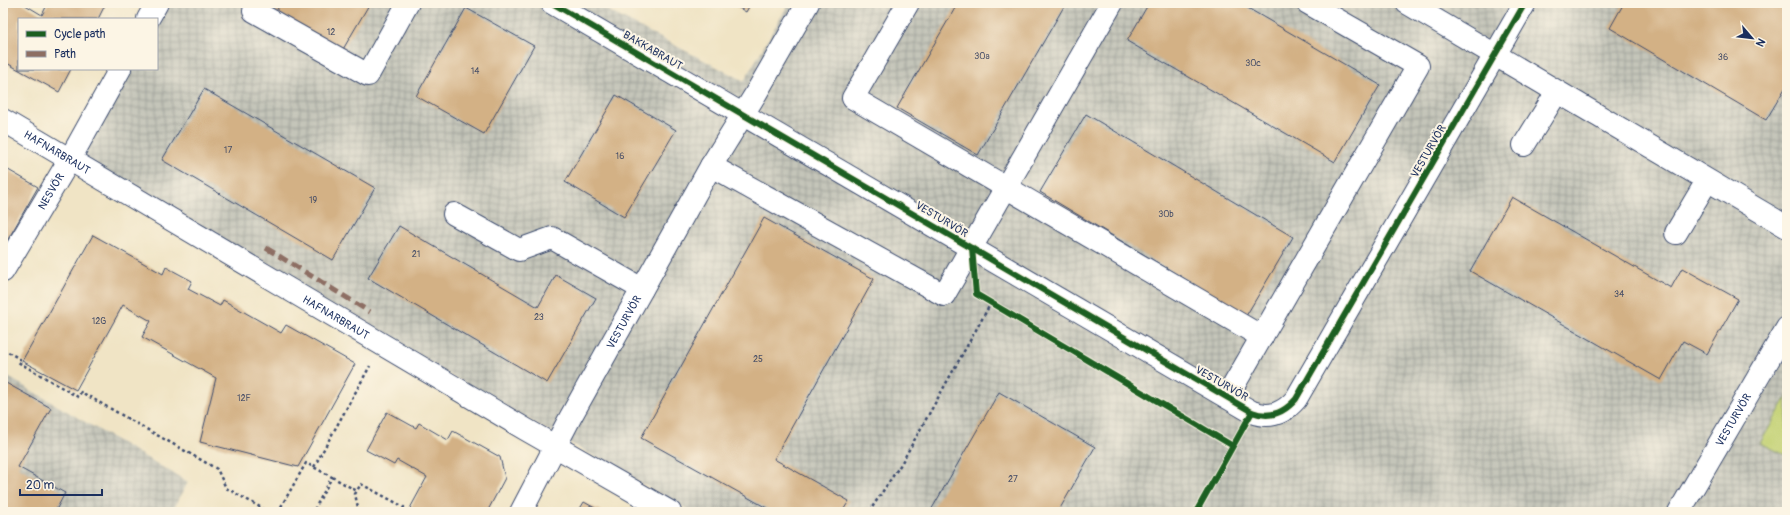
<svg xmlns="http://www.w3.org/2000/svg" width="1790" height="515" font-family="Pangolin,sans-serif">
<style>
.industrial{fill:url(#industrial-grid)}
.green{fill:#c3d173;stroke:#6f8068}
.building{fill:#d3b185}
.lines{fill:none;stroke-linecap:round;stroke-linejoin:round}
.minor-casing{stroke:#3b4a6d;stroke-width:24}
.path{stroke:#3b4a6d;stroke-width:2.5;stroke-dasharray:3 3;stroke-linecap:butt}
.minor{stroke:#fff;stroke-width:22}
.quiet{stroke:#8d6e63;stroke-width:5;stroke-dasharray:10 5;stroke-linecap:butt}
.cycleway-casing{stroke:#fcf5e5;stroke-width:8}
.cycleway{stroke:#1b5e20;stroke-width:6}
.labels{text-anchor:middle;stroke-width:4;stroke-linejoin:round;paint-order:stroke}
.number-label{font-size:9px;fill:#495068}
.street-label{font-size:11px;fill:#1b2f5e;stroke:#fcf5e5}
</style>
<defs>
<pattern id="industrial-grid" width="8" height="8" patternUnits="userSpaceOnUse"><rect width="8" height="8" fill="#c4c5b9"/><path d="M0 4h8M4 0v8" fill="none" stroke="#9ea09a"/></pattern>
</defs>
<rect width="100%" height="100%" fill="#fcf5e5"/>
<filter id="ink" filterUnits="userSpaceOnUse"><feTurbulence type="fractalNoise" baseFrequency=".025" numOctaves="2"/><feDisplacementMap in="SourceGraphic" scale="8" xChannelSelector="R" yChannelSelector="G"/><feConvolveMatrix kernelMatrix="1 2 1 2 8 2 1 2 1" color-interpolation-filters="sRGB"/></filter>
<filter id="wash" filterUnits="userSpaceOnUse"><feTurbulence type="fractalNoise" baseFrequency=".012" numOctaves="4" result="noise"/><feDisplacementMap in="SourceGraphic" scale="16" xChannelSelector="R" yChannelSelector="G"/><feGaussianBlur stdDeviation="0.9" result="paint"/><feColorMatrix in="noise" values="0 0 0 0 0 0 0 0 0 0 0 0 0 0 0 0 0 1.4 0 .05"/><feComposite in="paint" operator="in"/></filter>
<g filter="url(#wash)">
<rect width="100%" height="100%" fill="#f0e4c5"/>
<path class="industrial" d="M 157,3 L 593,3 L 744,81 L 789,3 L 1787,3 L 1787,512 L 692,512 L 70,159 L 120,69 L 157,69 Z
M 3,374 L 188,482 L 172,512 L 3,512 Z"/>
<path class="green" d="M 1787,397 L 1787,456 L 1760,443 Z"/>
<g id="blocks">
<path class="building" d="M 3,3 L 22,3 L 42,15 L 48,3 L 106,3 L 98,19 L 19,19 L 19,69 L 71,69 L 59,92 L 3,61 Z
M 281,3 L 370,3 L 342,51 L 275,13 Z
M 731,3 L 751,3 L 746,12 Z
M 958,3 L 1066,3 L 978,155 L 897,108 Z
M 1149,3 L 1239,3 L 1380,85 L 1335,162 L 1127,41 Z
M 1624,3 L 1787,3 L 1787,85 L 1766,120 L 1610,28 Z
M 466,8 L 534,46 L 484,134 L 416,96 Z
M 204,89 L 375,188 L 333,260 L 162,160 Z
M 616,95 L 676,130 L 624,217 L 565,182 Z
M 1086,114 L 1293,237 L 1246,316 L 1040,192 Z
M 3,167 L 38,187 L 3,248 Z
M 1512,197 L 1671,288 L 1682,268 L 1738,299 L 1707,354 L 1683,341 L 1661,380 L 1470,271 Z
M 764,218 L 874,279 L 774,459 L 849,501 L 842,512 L 774,512 L 641,438 Z
M 399,226 L 538,307 L 556,275 L 596,298 L 547,383 L 368,278 Z
M 93,235 L 163,274 L 166,267 L 192,281 L 188,289 L 220,306 L 223,300 L 281,333 L 286,325 L 355,364 L 298,467 L 200,442 L 216,378 L 142,337 L 151,321 L 123,305 L 76,390 L 22,361 Z
M 6,383 L 51,408 L 18,467 L 65,493 L 55,512 L 3,512 L 3,389 Z
M 999,392 L 1095,447 L 1058,512 L 930,512 Z
M 387,412 L 416,428 L 419,423 L 448,440 L 453,431 L 500,457 L 505,478 L 487,512 L 408,512 L 427,477 L 397,460 L 394,465 L 366,450 Z
M 584,502 L 602,512 L 578,512 Z"/>
</g>
</g>
<g filter="url(#ink)">
<use href="#blocks" fill-opacity="0" stroke="#3b4a6d" stroke-width="1"/>
<g class="lines">
<g class="minor-casing">
<g id="minor">
<path d="M 258,3 L 254,11 L 368,75 L 408,3"/>
<path d="M 552,3 L 1252,412 C 1270,419 1284,413 1296,399 L 1525,3"/>
<path d="M 908,3 L 853,98 L 1262,337"/>
<path d="M 1407,3 L 1787,227"/>
<path d="M 148,19 L 157,3"/>
<path id="s1" d="M 3,120 L 525,429 L 670,512"/>
<path d="M 1524,145 L 1557,92"/>
<path d="M 711,166 L 944,295 L 1112,3"/>
<path d="M 454,214 L 519,250 L 552,238 L 642,289"/>
<path d="M 1676,233 L 1707,181"/>
<path id="s2" d="M 3,271 L 70,159 L 120,69"/>
<path d="M 1227,397 L 1418,66 L 1308,3"/>
<path id="s3" d="M 521,512 L 570,418 L 711,166 L 755,95 L 808,3"/>
<path id="s4" d="M 1679,512 L 1787,328"/>
</g>
</g>
<path class="path" d="M 3,349 L 20,359 L 18,362 L 78,397 L 81,392 L 217,469 L 226,488 L 269,512
M 314,467 L 370,366
M 332,477 L 357,491
M 278,512 L 306,463 L 332,477 L 313,512
M 359,512 L 355,494 L 361,484 L 404,507 L 401,512
M 869,512 L 901,464 L 991,303"/>
<use href="#minor" class="minor"/>
<path class="quiet" d="M 266,248 L 370,312"/>
<g class="cycleway-casing">
<path id="cycleway" d="M 552,3 L 1252,412 C 1270,419 1284,413 1296,399 L 1525,3
M 972,248 L 976,294 L 1233,446
M 1196,512 L 1252,412"/>
</g>
<use href="#cycleway" class="cycleway"/>
</g>
</g>
<g class="labels">
<g class="number-label">
<text x="331" y="35">12</text>
<text x="982" y="59">30a</text>
<text x="1723" y="60">36</text>
<text x="1253" y="66">30c</text>
<text x="475" y="74">14</text>
<text x="228" y="153">17</text>
<text x="620" y="159">16</text>
<text x="313" y="203">19</text>
<text x="1166" y="217">30b</text>
<text x="416" y="257">21</text>
<text x="1619" y="297">34</text>
<text x="539" y="320">23</text>
<text x="99" y="324">12G</text>
<text x="758" y="362">25</text>
<text x="244" y="401">12F</text>
<text x="1013" y="482">27</text>
</g>
<g class="street-label">
<text transform="translate(653 50) rotate(30)" y="4">BAKKABRAUT</text>
<text transform="translate(1428 151) rotate(-60)" y="4">VESTURVÖR</text>
<text dy="4" stroke="none"><textPath href="#s1" startOffset="63">HAFNARBRAUT</textPath></text>
<text dy="4" stroke="none"><textPath href="#s2" startOffset="93">NESVÖR</textPath></text>
<text transform="translate(942 219) rotate(31)" y="4">VESTURVÖR</text>
<text dy="4" stroke="none"><textPath href="#s1" startOffset="387">HAFNARBRAUT</textPath></text>
<text dy="4" stroke="none"><textPath href="#s3" startOffset="216">VESTURVÖR</textPath></text>
<text transform="translate(1222 383) rotate(30)" y="4">VESTURVÖR</text>
<text dy="4" stroke="none"><textPath href="#s4" startOffset="107">VESTURVÖR</textPath></text>
</g>
</g>
<rect width="1790" height="515" fill="none" stroke="#fcf5e5" stroke-width="16"/>
<rect x="18" y="18" width="140" height="52" fill="#fcf5e5" stroke="#a2a6af"/>
<rect x="26" y="31" width="20" height="6" fill="#1b5e20" stroke="#a2a6af"/>
<text x="54" y="38" font-size="12" fill="#1b2f5e">Cycle path</text>
<rect x="26" y="51" width="20" height="6" fill="#8d6e63" stroke="#a2a6af"/>
<text x="54" y="58" font-size="12" fill="#1b2f5e">Path</text>
<g transform="translate(1752 38) rotate(118)" stroke="#fcf5e5" stroke-width="3" paint-order="stroke">
<path d="M0-3L7 15L0 10L-7 15Z" fill="#1b2f5e"/>
<text y="-6" font-size="11" font-weight="bold" text-anchor="middle" fill="#1b2f5e">N</text>
</g>
<path d="M20 489v6h82v-6" fill="none" stroke="#1b2f5e" stroke-width="2"/>
<text x="26" y="489" font-size="12" fill="#1b2f5e" stroke="#fcf5e5" stroke-width="3" paint-order="stroke">20 m</text>
</svg>
